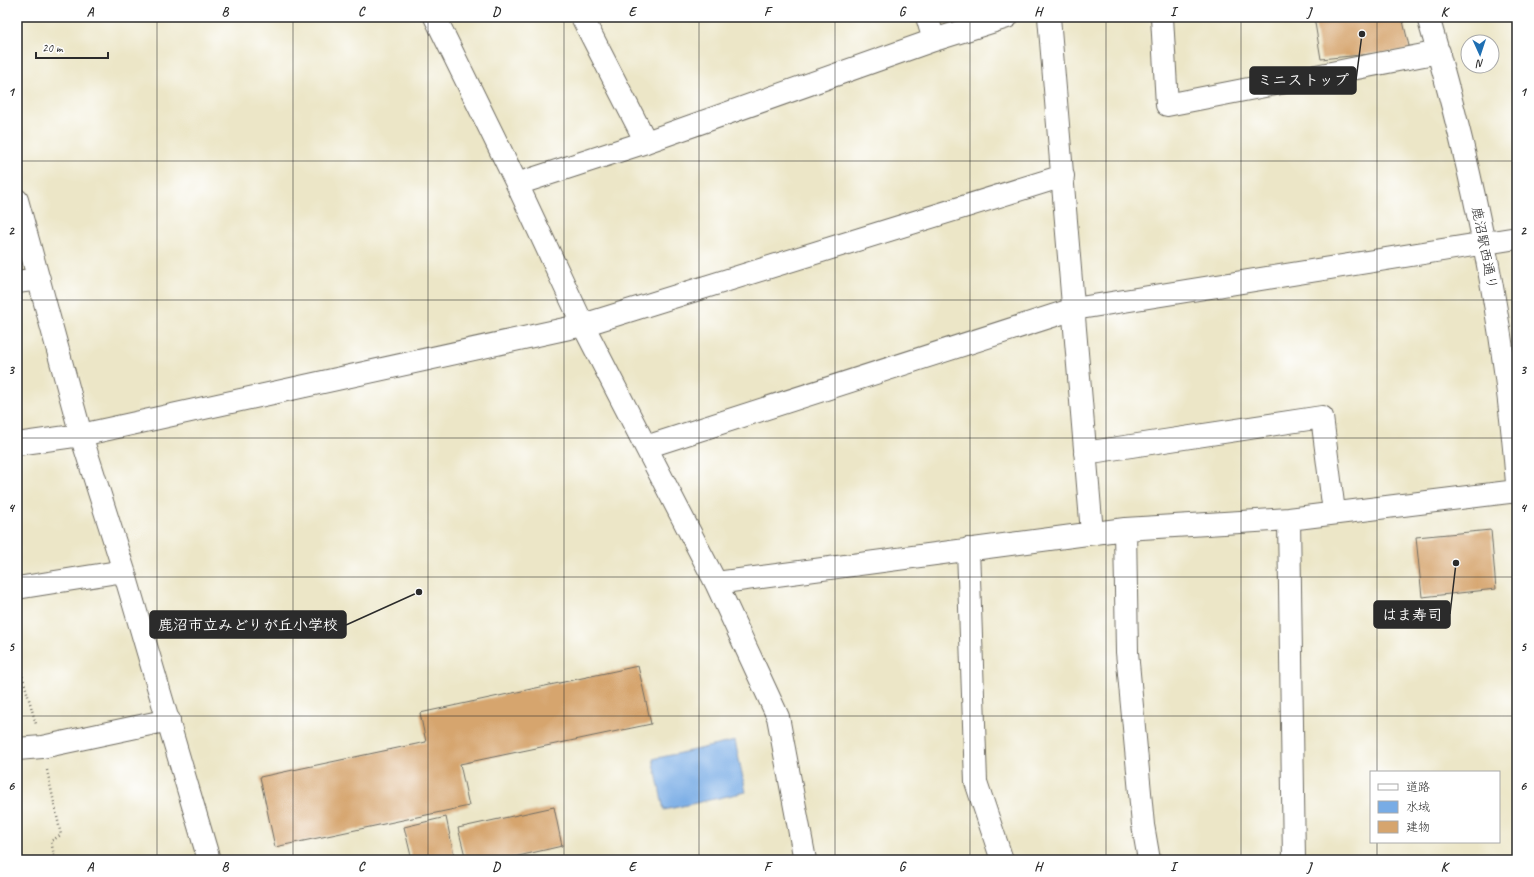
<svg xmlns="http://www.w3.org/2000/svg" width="1534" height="877" font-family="Caveat,'Klee One',sans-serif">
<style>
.water{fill:#78ace5;stroke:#526c88}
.building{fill:#d6a56e}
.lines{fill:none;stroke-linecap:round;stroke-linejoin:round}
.minor-casing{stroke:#6f6c62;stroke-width:24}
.path{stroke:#6f6c62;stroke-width:2.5;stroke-dasharray:1 3;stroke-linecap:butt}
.minor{stroke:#fff;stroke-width:22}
.grid{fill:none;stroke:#2b2b2b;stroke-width:1;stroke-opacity:0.55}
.labels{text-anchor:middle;stroke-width:3.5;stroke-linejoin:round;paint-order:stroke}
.street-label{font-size:14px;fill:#2b2b2b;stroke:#fff}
.leader{fill:none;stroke:#2b2b2b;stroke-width:1.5}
.callout-dot{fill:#2b2b2b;stroke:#fff;stroke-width:1.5}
.callout{fill:#2b2b2b;stroke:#2b2b2b;stroke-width:1.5}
.callout-label{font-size:15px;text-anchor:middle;font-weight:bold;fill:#fff}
.neatline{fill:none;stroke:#2b2b2b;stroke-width:1.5}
.grid-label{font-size:13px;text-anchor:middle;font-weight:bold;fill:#2b2b2b}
</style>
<rect width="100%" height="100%" fill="#fff"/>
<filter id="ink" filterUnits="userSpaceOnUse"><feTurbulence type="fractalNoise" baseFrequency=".025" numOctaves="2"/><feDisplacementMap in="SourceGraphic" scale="8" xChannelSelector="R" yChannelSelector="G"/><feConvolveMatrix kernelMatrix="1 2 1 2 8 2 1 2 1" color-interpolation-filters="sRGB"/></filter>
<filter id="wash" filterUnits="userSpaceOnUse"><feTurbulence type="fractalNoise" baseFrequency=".012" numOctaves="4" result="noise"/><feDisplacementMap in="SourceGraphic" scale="16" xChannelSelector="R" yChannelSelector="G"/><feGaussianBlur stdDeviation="0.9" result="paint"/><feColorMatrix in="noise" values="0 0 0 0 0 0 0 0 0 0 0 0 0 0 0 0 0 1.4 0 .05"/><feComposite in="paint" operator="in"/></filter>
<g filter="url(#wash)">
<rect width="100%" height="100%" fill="#ece6c7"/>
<path class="water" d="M 735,741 L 746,792 L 664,810 L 653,759 Z"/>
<g id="blocks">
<path class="building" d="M 1314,17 L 1402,17 L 1410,50 L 1321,59 Z
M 1491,530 L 1496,589 L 1422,597 L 1416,537 Z
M 638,666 L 651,724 L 460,764 L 469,806 L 275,847 L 260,777 L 426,742 L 420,713 Z
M 554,807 L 562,846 L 501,860 L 466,860 L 458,828 Z
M 446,817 L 455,860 L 412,860 L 404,827 Z"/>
</g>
</g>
<g filter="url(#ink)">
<use href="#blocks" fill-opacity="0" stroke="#6f6c62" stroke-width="1"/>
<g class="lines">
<g class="minor-casing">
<path id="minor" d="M 435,17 L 517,184 L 583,325 L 716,583 L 778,717 L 805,860
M 582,17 L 646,142
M 927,17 L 934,40
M 1049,17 L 1092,533
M 1162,17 L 1167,105 L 1439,52
M 1428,17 C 1473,170 1505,324 1517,483
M 517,184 L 646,142 L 934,40 L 1007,17
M 17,200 L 81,435 L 124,571 L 209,860
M 17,282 L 39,279
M 17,444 L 81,435 L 583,325 L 1063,176
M 646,447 L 1074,309 L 1517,238
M 1085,453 L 1322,417 L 1334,512
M 1289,519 L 1294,860
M 1125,529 L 1127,652 L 1143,825 L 1149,860
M 968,549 L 976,782 L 1002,860
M 716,583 L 1125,529 L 1289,519 L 1517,491
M 17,588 L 124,571
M 17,749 L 42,747 L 169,720"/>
</g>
<path class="path" d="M 17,657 L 36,724
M 47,770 L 61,835 L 51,841 L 55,860"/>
<use href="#minor" class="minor"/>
</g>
</g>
<path class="grid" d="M 157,17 L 157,860M 293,17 L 293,860M 428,17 L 428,860M 564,17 L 564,860M 699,17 L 699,860M 835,17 L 835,860M 970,17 L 970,860M 1106,17 L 1106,860M 1241,17 L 1241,860M 1377,17 L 1377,772M 17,161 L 1517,161M 17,300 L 1517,300M 17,438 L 1517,438M 17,577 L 1517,577M 17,716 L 1517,716M 1377,842 L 1377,860"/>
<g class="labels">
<g class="street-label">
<text transform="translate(1485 248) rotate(79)" y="5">鹿沼駅西通り</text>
</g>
</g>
<path class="leader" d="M1362 34L1356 80M1456 563L1450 614M419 592L346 625"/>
<g class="callout-dot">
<circle cx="1362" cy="34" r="4"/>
<circle cx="1456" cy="563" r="4"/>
<circle cx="419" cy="592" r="4"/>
</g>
<g class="callout">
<rect x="1250" y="67" width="106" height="27" rx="4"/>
<rect x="1374" y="601" width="76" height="27" rx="4"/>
<rect x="150" y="611" width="196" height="27" rx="4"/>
</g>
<g class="callout-label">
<text x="1303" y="85">ミニストップ</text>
<text x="1412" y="620">はま寿司</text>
<text x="248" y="630">鹿沼市立みどりが丘小学校</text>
</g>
<rect width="1534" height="877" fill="none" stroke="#fff" stroke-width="44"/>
<rect x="1370" y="771" width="130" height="72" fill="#ffffff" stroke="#aaaaaa"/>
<rect x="1378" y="784" width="20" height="6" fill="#ffffff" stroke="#aaaaaa"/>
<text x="1406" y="791" font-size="12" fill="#2b2b2b">道路</text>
<rect x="1378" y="801" width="20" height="12" fill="#78ace5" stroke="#aaaaaa"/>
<text x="1406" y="811" font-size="12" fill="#2b2b2b">水域</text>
<rect x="1378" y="821" width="20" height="12" fill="#d6a56e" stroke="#aaaaaa"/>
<text x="1406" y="831" font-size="12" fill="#2b2b2b">建物</text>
<g transform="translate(1480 54) rotate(177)"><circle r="19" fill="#ffffff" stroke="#aaaaaa"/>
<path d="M0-3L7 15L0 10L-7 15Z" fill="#1f6fb2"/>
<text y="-6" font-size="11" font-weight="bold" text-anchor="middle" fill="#2b2b2b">N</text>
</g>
<path d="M36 52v6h72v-6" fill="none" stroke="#2b2b2b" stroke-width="2"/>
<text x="42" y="52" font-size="12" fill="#2b2b2b" stroke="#ffffff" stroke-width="3" paint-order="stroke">20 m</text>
<rect x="22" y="22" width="1490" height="833" class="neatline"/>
<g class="grid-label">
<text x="90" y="16">A</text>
<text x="225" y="16">B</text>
<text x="361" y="16">C</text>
<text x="496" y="16">D</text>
<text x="632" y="16">E</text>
<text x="767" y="16">F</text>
<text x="902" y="16">G</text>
<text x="1038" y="16">H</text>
<text x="1173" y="16">I</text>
<text x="1309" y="16">J</text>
<text x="1444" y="16">K</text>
<text x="11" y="96">1</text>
<text x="1523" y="96">1</text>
<text x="11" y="235">2</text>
<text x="1523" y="235">2</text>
<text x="11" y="374">3</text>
<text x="1523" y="374">3</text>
<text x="11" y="512">4</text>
<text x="1523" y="512">4</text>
<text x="11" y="651">5</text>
<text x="1523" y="651">5</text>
<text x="11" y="790">6</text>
<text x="1523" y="790">6</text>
<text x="90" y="871">A</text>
<text x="225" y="871">B</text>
<text x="361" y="871">C</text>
<text x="496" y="871">D</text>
<text x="632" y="871">E</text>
<text x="767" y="871">F</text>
<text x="902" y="871">G</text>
<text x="1038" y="871">H</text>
<text x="1173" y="871">I</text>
<text x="1309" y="871">J</text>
<text x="1444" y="871">K</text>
</g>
</svg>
